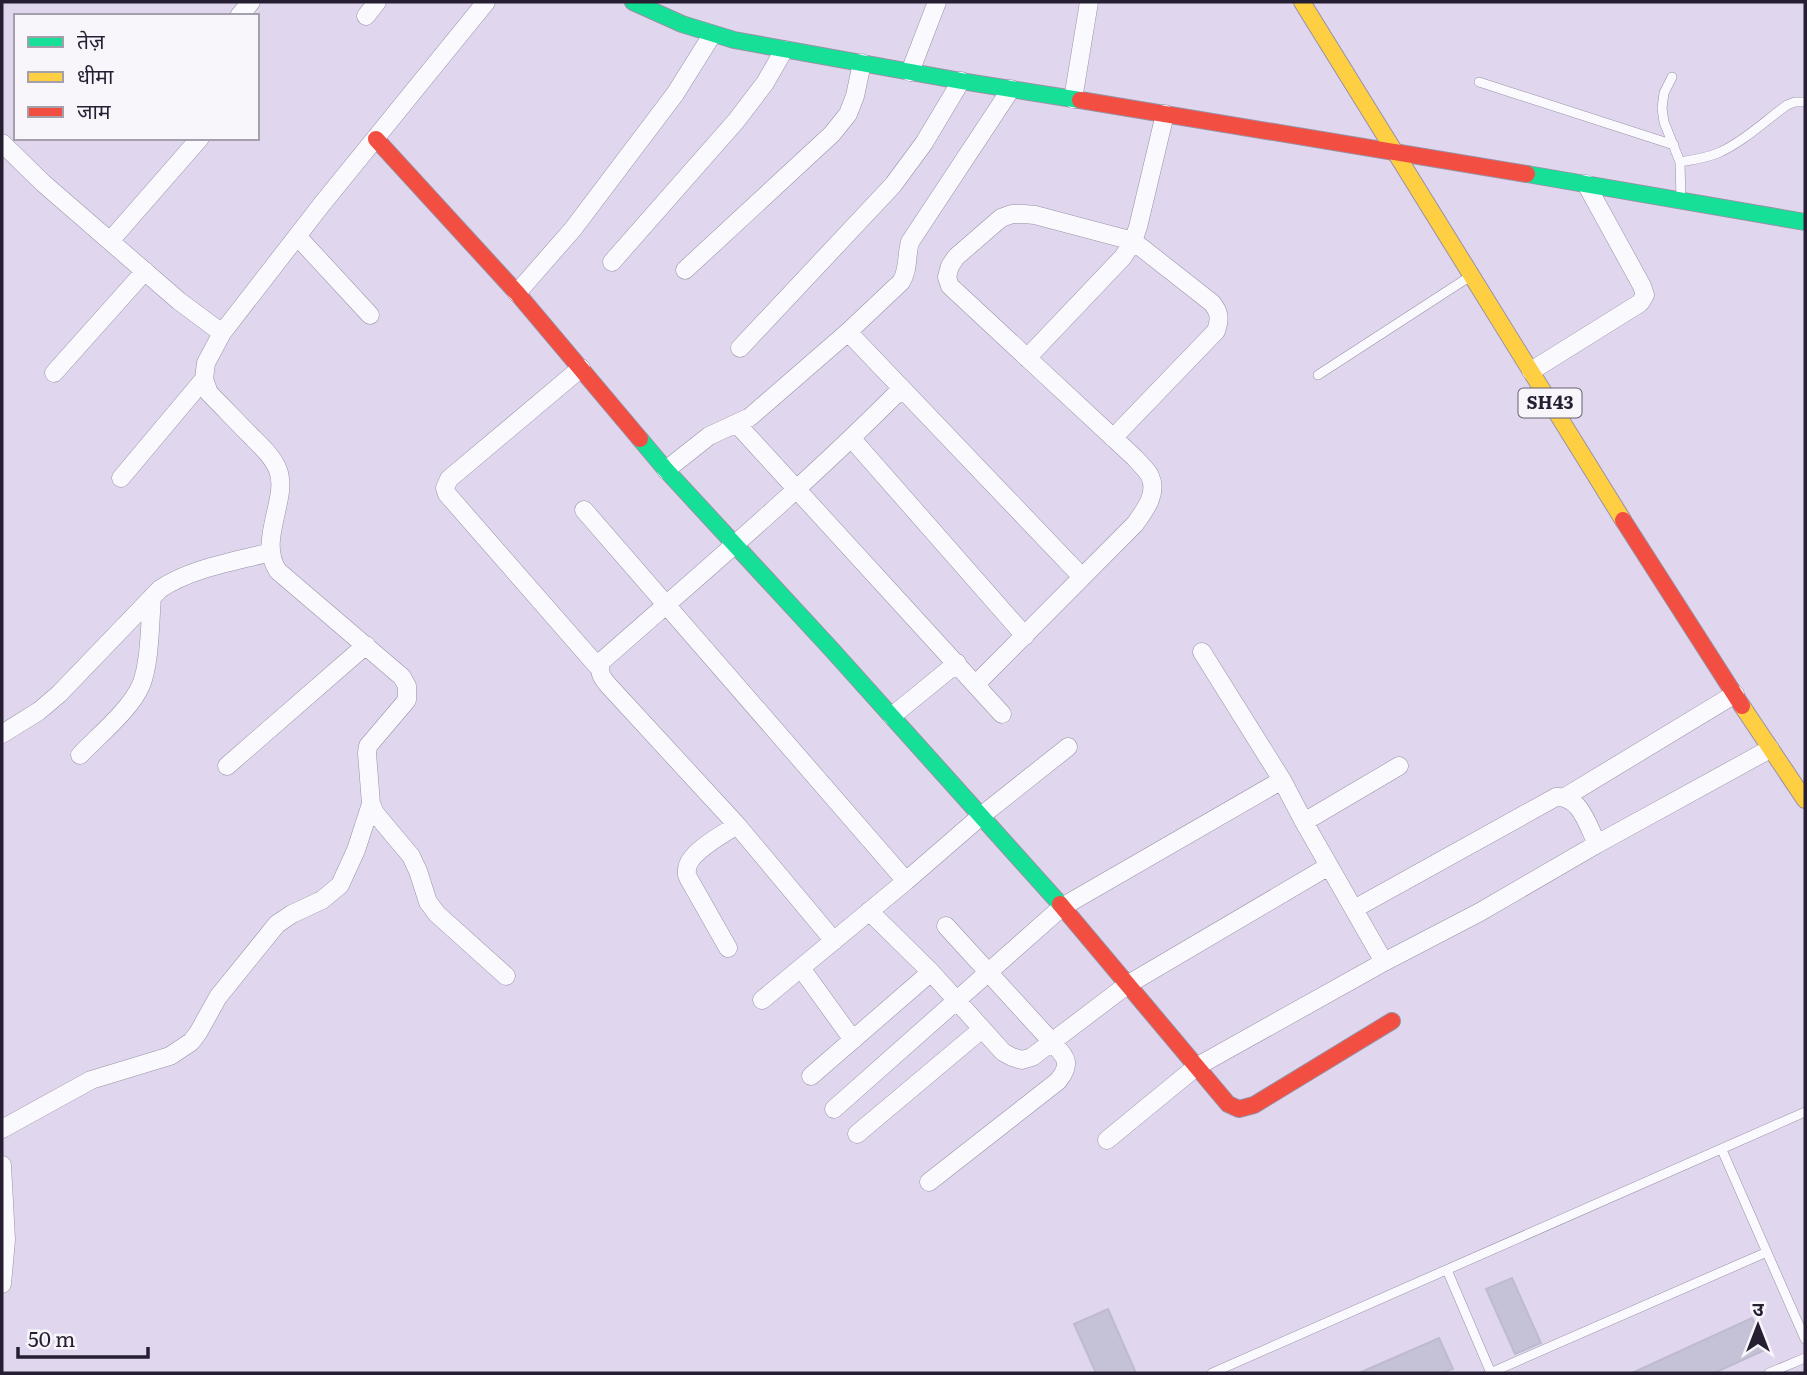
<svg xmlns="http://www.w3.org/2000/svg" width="1807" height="1375" font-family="Literata,'Noto Sans Devanagari',serif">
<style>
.building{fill:#c5c1d6;stroke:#bebacf;stroke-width:2}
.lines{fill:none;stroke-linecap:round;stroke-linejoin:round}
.lane-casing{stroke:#9891a5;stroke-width:10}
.street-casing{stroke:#9891a5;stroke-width:19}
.fast-casing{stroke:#9891a5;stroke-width:18}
.slow-casing{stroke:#9891a5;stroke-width:18}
.jam-casing{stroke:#9891a5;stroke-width:18}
.lane{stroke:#faf9fd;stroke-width:9}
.street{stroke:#faf9fd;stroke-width:18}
.fast{stroke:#16e098;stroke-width:16}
.slow{stroke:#ffcf43;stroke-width:16}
.jam{stroke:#f24e42;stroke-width:16}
.labels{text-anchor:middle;stroke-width:5;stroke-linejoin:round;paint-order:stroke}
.shield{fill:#f8f6fb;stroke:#655f6e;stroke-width:2}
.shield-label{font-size:18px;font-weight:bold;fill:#261e32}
</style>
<rect width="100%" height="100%" fill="#e0d7ef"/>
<path class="building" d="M 1512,1278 L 1541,1343 L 1515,1354 L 1486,1289 Z
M 1108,1309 L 1136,1373 L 1096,1373 L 1074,1324 Z
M 1752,1318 L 1767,1349 L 1714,1373 L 1632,1373 Z
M 1439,1338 L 1453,1369 L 1442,1373 L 1359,1373 Z"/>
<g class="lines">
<g class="lane-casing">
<path id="lane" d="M 1672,77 L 1664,93 L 1662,108 L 1664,122 L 1680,162 L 1681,199
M 1479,82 L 1674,145
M 1680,162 C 1693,160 1706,158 1718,153 C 1743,142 1765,121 1787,105 L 1795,102 L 1805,102
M 1318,375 L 1469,277
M 1722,1150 L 1805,1339
M 1447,1270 L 1491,1373
M 1212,1373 L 1805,1112
M 1490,1373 L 1767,1252
M 1769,1373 L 1805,1358"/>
</g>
<g class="street-casing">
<path id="street" d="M 486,2 L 322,204 L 222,333 L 206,363 L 204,379 L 209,393 C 223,407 237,422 251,436 C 261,446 273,457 278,470 C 289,499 257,540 278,571 L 402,677 L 407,686 L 407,700 L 368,746 L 367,753 L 371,804 L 375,813 L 411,856 L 418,871 L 428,902 L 437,914 L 506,976
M 239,16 L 251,2
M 366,16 L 377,2
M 910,72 L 937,2
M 1073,99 L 1089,2
M 2,143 L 43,183 L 179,301 L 222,333
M 297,236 L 370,315
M 110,241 L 200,138
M 612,262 L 736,121 L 765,83 L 784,50
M 685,270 L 832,134 L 848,114 L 855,96 L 862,63
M 517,293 L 573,229 L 675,94 L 712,35
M 848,332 L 1082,577
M 740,348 L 893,185 L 924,143 L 961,81
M 1027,358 L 1123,257 L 1133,241 L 1138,227 L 1165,114
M 581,368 L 449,479 L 445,488 L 447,494 L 599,668
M 1531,371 L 1640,303 L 1645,295 L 1642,286 L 1586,184
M 54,373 L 145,271
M 737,424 L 1002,714
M 852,439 L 1025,636
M 666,470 L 709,436 L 750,417 L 848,332 L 901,282 C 909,270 906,255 910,242 L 1011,89
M 121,478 L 204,379
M 584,510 L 906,881
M 1202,652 L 1282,780 L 1304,822 L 1384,962
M 976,684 L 1135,524 C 1145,510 1158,494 1150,476 C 1147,470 1140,464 1135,458 L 950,286 L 947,277 L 950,266 L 956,257 L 1001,218 L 1012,214 L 1024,214 L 1035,215 L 1133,241 L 1212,303 C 1220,313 1220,319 1216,331 L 1113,438
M 892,716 L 957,663
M 2,734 L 39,711 L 59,694 L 160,589 C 192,568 233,562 271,552
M 80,755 C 98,736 131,709 141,685 C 150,664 150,621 152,597
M 227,766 L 366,645
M 1565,797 L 1735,694
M 1304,822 L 1399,766
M 1354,909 L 1556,797 C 1580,795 1588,826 1597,844
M 869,911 L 931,972 L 1003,1052 L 1012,1057 L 1022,1060 L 1032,1057 L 1127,985 L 1329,866
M 834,941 L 737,825 L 609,686 C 601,677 598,672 602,661 C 703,572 806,485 901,389
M 728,948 L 690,881 C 688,878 686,874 687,870 C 687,853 723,834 737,825
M 801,968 L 853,1040
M 762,1000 L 906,881 L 981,816 L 1068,747
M 811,1076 L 931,972
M 834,1109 L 1062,907 L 1282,780
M 2,1129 L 91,1080 L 170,1056 L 191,1042 L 198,1033 L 218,997 L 277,924 L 292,914 L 322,900 L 340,885 L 356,850 L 371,804
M 857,1134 L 982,1029
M 1107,1140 L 1196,1067 L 1384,962 L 1480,912 L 1597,844 L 1770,749
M 2,1165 L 6,1240 L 2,1284
M 929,1182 L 1058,1081 C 1073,1062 1065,1057 1052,1042 L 946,926"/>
</g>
<g class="fast-casing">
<path id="fast" d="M 633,2 L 682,24 L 734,40 L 961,81 L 1080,100
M 1527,174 L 1805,222
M 640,439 L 666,470 L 833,651 L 1060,904"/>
</g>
<g class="slow-casing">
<path id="slow" d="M 1302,2 L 1623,520
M 1742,706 L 1805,800"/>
</g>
<g class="jam-casing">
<path id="jam" d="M 1080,100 L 1527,174
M 376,139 L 517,293 L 640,439
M 1623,520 L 1742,706
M 1060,904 L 1228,1104 L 1239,1109 L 1254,1105 L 1392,1021"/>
</g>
<use href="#lane" class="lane"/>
<use href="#street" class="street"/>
<use href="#fast" class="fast"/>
<use href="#slow" class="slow"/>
<use href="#jam" class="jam"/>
</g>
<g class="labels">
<rect class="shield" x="1518.5" y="388.5" width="63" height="29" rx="5"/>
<g class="shield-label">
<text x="1550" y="409">SH43</text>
</g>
</g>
<rect width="1807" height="1375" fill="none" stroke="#261e32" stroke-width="7"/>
<rect x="14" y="14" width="245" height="126" fill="#f8f6fb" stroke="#a4a0ab" stroke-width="2"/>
<rect x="28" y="37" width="35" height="10" fill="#16e098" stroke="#a4a0ab" stroke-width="2"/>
<text x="77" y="49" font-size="21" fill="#261e32">तेज़</text>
<rect x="28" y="72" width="35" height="10" fill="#ffcf43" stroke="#a4a0ab" stroke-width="2"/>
<text x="77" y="84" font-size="21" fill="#261e32">धीमा</text>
<rect x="28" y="107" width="35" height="10" fill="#f24e42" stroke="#a4a0ab" stroke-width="2"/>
<text x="77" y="119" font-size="21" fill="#261e32">जाम</text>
<g transform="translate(1758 1326)" stroke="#f8f6fb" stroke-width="5" paint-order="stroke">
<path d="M0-5L12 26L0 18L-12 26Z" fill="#261e32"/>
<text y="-10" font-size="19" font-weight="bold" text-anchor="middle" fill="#261e32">उ</text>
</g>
<path d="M18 1347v10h130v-10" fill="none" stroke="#261e32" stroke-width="3.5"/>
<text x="28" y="1347" font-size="21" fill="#261e32" stroke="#f8f6fb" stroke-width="5" paint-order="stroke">50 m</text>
</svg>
